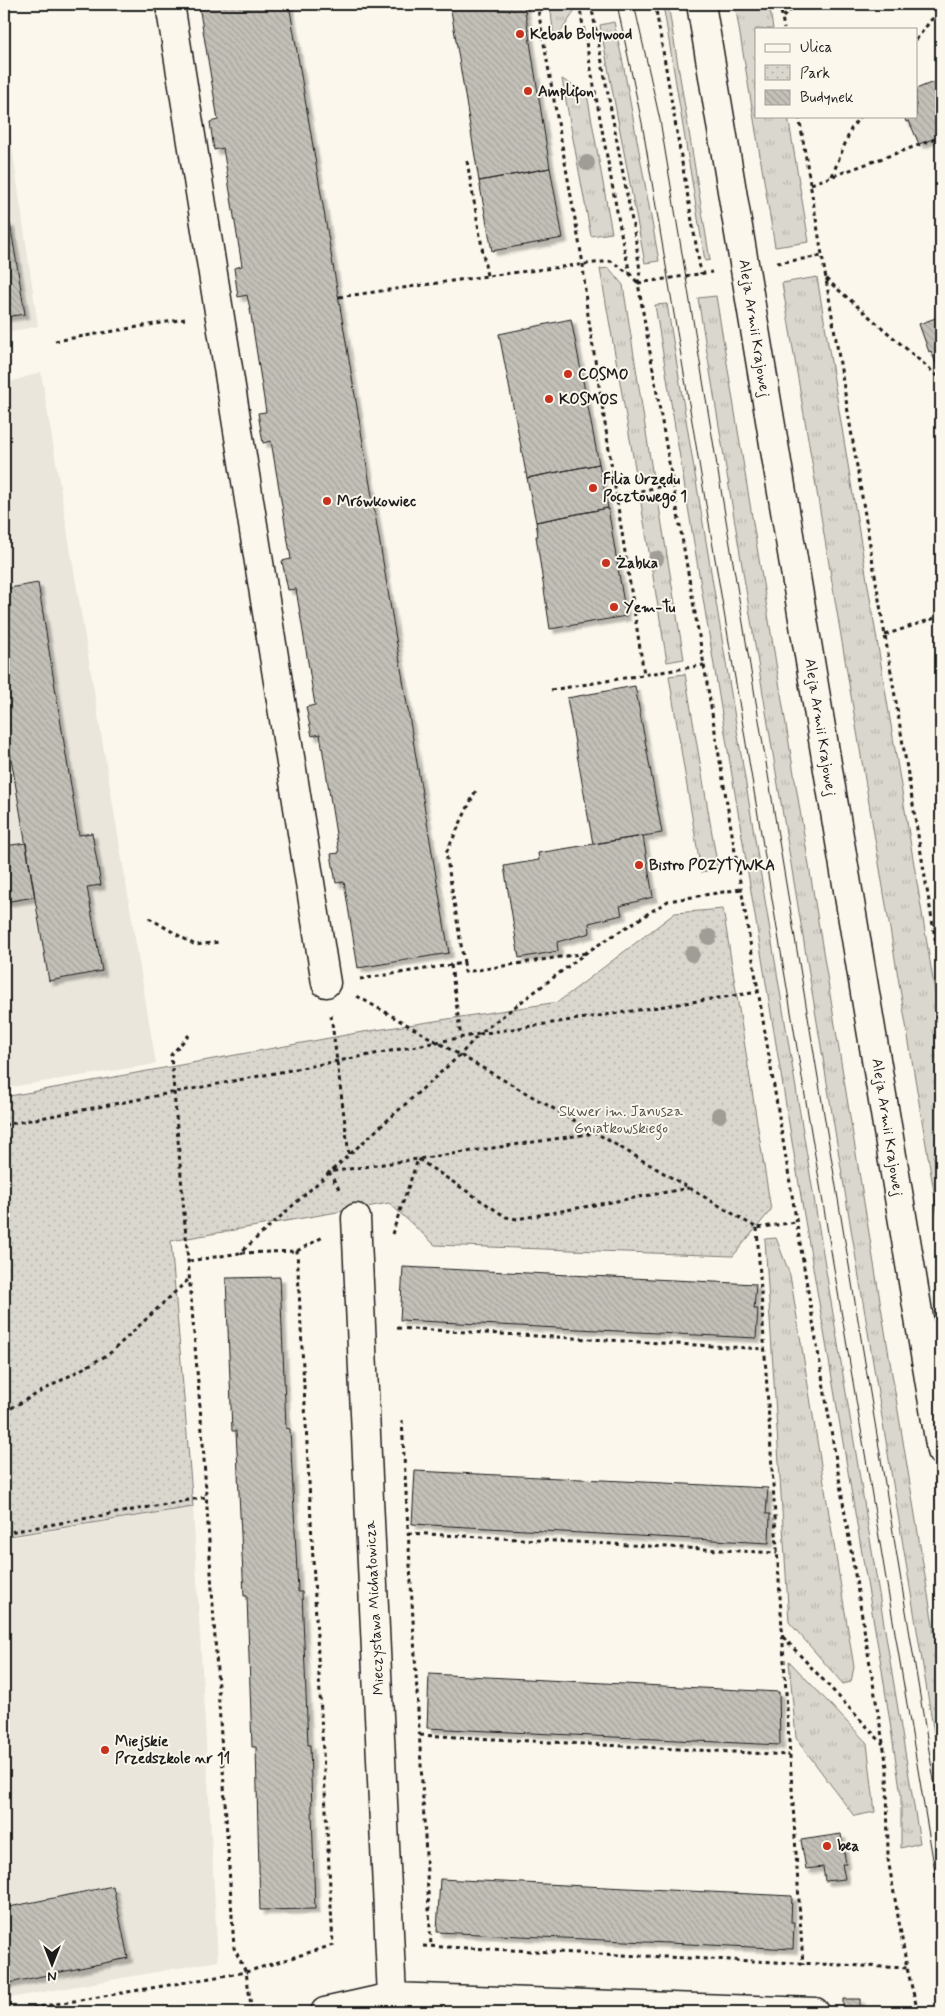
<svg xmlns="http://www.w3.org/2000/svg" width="945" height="2016" font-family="Mynerve,sans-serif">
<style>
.built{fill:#eae6dc}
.grass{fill:url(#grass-tufts);stroke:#7b7a75}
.park{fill:url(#park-dots);stroke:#7b7a75}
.building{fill:url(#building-back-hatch);stroke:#1c1c1c;filter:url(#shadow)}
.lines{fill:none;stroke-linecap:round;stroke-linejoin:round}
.street-casing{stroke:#1c1c1c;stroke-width:31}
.secondary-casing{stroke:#1c1c1c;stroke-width:31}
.path{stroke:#1c1c1c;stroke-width:3;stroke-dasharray:4 4;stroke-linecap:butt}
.street{stroke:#fbf7ec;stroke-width:28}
.secondary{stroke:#fbf7ec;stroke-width:28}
.tram{stroke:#1c1c1c;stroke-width:1}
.tree{fill:#a09d97}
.poi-dot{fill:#c8321e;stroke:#fbf7ec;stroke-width:2}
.labels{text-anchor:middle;stroke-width:4;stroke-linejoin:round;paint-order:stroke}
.poi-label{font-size:15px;font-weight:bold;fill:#1c1c1c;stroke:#fbf7ec;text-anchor:start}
.street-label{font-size:15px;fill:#1c1c1c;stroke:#fbf7ec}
.park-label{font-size:15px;fill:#555451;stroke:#fbf7ec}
</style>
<defs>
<pattern id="grass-tufts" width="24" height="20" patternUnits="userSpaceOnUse" patternTransform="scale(1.25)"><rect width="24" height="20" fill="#dad7ce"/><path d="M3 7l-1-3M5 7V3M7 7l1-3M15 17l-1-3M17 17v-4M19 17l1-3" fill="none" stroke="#bab8b0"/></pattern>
<pattern id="park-dots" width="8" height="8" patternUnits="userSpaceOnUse" patternTransform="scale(1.25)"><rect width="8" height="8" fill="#dad7ce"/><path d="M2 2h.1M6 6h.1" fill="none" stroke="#bab8b0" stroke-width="1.8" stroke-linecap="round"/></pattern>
<pattern id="building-back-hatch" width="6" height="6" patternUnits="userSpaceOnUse" patternTransform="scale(1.25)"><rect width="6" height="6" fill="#c3c0b8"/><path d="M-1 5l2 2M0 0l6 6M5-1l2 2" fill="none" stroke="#a7a49e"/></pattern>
<filter id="shadow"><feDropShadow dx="4.5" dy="4.5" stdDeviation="1" flood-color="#0004"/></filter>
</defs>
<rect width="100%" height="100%" fill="#fbf7ec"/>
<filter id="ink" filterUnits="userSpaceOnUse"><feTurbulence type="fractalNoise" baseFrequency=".02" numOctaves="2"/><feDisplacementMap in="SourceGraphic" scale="10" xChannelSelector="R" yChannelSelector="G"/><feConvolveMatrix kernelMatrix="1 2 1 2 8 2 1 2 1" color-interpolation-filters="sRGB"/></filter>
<g filter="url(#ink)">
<path class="built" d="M 4,91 L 38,326 L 4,333 Z
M 41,372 L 156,1064 L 4,1088 L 4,384 Z
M 193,1507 L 218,1961 L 4,1999 L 4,1539 Z"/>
<path class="grass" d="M 550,4 L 572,4 L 574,12 L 560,33 L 554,38 Z
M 663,4 L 668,4 L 710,260 L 705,261 Z
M 735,4 L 769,4 L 773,29 L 756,29 L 756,116 L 788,116 L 809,242 L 775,247 Z
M 614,22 L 623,63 L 659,261 L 645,263 L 600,25 Z
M 562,79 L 587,94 L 612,233 L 591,236 Z
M 609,268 L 623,285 L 653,477 L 637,479 L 600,269 Z
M 817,277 L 941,1028 L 941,1234 L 782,283 Z
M 716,296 L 941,1674 L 941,1776 L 698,298 Z
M 667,304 L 920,1843 L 901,1848 L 901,1795 L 882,1670 L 804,1215 L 655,305 Z
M 657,494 L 684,659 L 667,662 L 640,497 Z
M 685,674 L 718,869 L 701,872 L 669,676 Z
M 776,1238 L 790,1275 L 854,1667 L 851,1682 L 843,1684 L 789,1622 L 765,1239 Z
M 789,1661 L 867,1743 L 875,1812 L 854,1816 L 796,1738 Z"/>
<path class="park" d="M 723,909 L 771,1210 L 733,1256 L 435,1245 L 389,1203 L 171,1241 L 193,1507 L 4,1537 L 4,1097 L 357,1033 L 558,1002 L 675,913 Z"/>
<path class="building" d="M 211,4 L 289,4 L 449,953 L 358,968 L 344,882 L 336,883 L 331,854 L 339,853 L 320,734 L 312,736 L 306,707 L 315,705 L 296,589 L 288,590 L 282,561 L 291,559 L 271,441 L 263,443 L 258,413 L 266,412 L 250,309 L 247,295 L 238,297 L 234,268 L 242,266 L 223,148 L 214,150 L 210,122 L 218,120 L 199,6 Z
M 450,4 L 524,4 L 550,168 L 479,181 Z
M 941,79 L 941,136 L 919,144 L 909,121 L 906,122 L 904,116 L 916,116 L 916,89 Z
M 550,168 L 563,238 L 492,251 L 479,181 Z
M 10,223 L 25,314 L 4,317 L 4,224 Z
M 941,316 L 941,373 L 940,373 L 931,351 L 929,352 L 919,324 Z
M 571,319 L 599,464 L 527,478 L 499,334 Z
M 599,464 L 608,508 L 536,522 L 527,478 Z
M 608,508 L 626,616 L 550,629 L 536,536 L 538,536 L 536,522 Z
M 38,583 L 79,835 L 92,833 L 101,885 L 87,887 L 102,971 L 49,981 L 4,717 L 4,589 Z
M 635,686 L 662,833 L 593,844 L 567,698 Z
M 643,836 L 653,897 L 620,906 L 622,915 L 589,923 L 590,933 L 557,942 L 558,951 L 519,958 L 504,866 L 539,860 L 538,853 Z
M 26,843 L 35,897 L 4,902 L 4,846 Z
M 403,1267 L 756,1284 L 754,1309 L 758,1309 L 756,1338 L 400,1320 Z
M 280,1277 L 286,1428 L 290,1429 L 298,1592 L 302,1592 L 308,1745 L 310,1745 L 315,1909 L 260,1910 L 256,1747 L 252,1747 L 247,1596 L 244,1596 L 236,1431 L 232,1431 L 226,1278 Z
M 415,1471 L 768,1488 L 766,1514 L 770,1514 L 769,1543 L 412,1524 Z
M 429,1674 L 779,1692 L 780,1745 L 427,1728 Z
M 841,1834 L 846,1864 L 842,1864 L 845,1879 L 825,1881 L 823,1867 L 806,1869 L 801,1840 Z
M 440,1879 L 792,1896 L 791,1922 L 794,1922 L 793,1949 L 437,1932 Z
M 113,1886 L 128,1958 L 4,1984 L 4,1908 Z
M 843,1999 L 860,1999 L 860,2012 L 843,2012 Z"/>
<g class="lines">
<g class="street-casing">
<path id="street" d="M 170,4 L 326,983
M 356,1218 L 392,1997
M 325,2012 L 392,1997 L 815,2012"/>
</g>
<g class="secondary-casing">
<path id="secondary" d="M 701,4 L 941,1451"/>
</g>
<path class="path" d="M 537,4 L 583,264 L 586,302 L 644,674
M 579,4 L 623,244 L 630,273
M 591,4 L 636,242 L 640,271 L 638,283 L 704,665 L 887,1767 L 888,1859 L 907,1968 L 918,2012
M 655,4 L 701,274
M 780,4 L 784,29
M 783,17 L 797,4
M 916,40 L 931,20 L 941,12
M 799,116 L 941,974
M 467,161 L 487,276
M 832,176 L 851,129 L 860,116
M 811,184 L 941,137
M 777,263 L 822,256
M 826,279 L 941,379
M 638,283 L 712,272
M 339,297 L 487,276 L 611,261 L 630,274 L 638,283
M 55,341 L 185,319
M 617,496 L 673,484
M 885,635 L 941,616
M 551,690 L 704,665
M 149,918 L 195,945 L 219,942
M 464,963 L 446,853 L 477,788
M 451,965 L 461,1038
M 360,979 L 464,963 L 465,972 L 586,953
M 357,996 L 596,1133 L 757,1228 L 796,1222
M 331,1015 L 349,1155
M 189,1035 L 171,1055 L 203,1443 L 234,1948 L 246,1972 L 252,2012
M 4,1125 L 479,1034 L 587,952 L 668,901 L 741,889
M 339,1189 L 329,1172 L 595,1133
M 757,1228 L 803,1965
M 392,1234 L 418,1159 L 506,1217 L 517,1219 L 689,1188
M 241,1253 L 297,1251 L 323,1237
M 189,1261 L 240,1253 L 460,1055 L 479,1034 L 758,992
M 397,1328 L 765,1349
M 4,1412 L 109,1354 L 190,1278
M 402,1420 L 431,1946
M 4,1533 L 206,1497
M 408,1533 L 777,1553
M 783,1637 L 883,1744
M 420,1735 L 789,1755
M 423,1946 L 907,1968
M 9,2012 L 246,1972 L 333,1945 L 297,1251"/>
<use href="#street" class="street"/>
<use href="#secondary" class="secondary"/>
<path class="tram" d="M 617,4 L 642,123 L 941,1907
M 634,4 L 660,120 L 941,1823"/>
</g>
<g class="tree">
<circle cx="587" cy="163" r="8"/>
<circle cx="656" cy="559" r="8"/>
<circle cx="709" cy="937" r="8"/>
<circle cx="692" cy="954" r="8"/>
<circle cx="719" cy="1115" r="8"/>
</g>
</g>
<g class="poi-dot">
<circle cx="520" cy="34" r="5"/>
<circle cx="528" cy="91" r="5"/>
<circle cx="568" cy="374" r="5"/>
<circle cx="549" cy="399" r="5"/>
<circle cx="593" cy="488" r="5"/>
<circle cx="327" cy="501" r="5"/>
<circle cx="606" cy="563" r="5"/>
<circle cx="614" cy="607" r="5"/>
<circle cx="639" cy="865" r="5"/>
<circle cx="105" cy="1750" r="5"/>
<circle cx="827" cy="1846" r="5"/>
</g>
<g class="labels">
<g class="poi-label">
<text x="530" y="39">Kebab Bolywood</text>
<text x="538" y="96">Amplifon</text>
<text x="578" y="379">COSMO</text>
<text x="559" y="404">KOSMOS</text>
<text x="603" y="484">Filia Urzędu<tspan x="603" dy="17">Pocztowego 1</tspan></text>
<text x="337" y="506">Mrówkowiec</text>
<text x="616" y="568">Żabka</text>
<text x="624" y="612">Yem-Tu</text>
<text x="649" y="870">Bistro POZYTYWKA</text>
<text x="115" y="1746">Miejskie<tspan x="115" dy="17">Przedszkole nr 11</tspan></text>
<text x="837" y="1851">bea</text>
</g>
<g class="street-label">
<text transform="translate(755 328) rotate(81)" y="5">Aleja Armii Krajowej</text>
<text transform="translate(821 727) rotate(81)" y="5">Aleja Armii Krajowej</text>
<text transform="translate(888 1127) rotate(81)" y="5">Aleja Armii Krajowej</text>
<text transform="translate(374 1608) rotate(-93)" y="5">Mieczysława Michałowicza</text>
</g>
<g class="park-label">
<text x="621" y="1116">Skwer im. Janusza<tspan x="621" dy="17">Gniatkowskiego</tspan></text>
</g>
</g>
<rect width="945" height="2016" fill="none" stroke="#fbf7ec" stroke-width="20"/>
<rect x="10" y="10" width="925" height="1996" fill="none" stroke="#1c1c1c" stroke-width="2" filter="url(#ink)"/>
<rect x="755" y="28" width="162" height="90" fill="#fbf7ec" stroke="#a29f99"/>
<rect x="765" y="44" width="25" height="8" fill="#fbf7ec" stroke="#a29f99"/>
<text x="800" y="52" font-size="15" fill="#1c1c1c">Ulica</text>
<rect x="765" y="65" width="25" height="15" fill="url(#park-dots)" stroke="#a29f99"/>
<text x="800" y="78" font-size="15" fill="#1c1c1c">Park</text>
<rect x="765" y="90" width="25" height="15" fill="url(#building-back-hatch)" stroke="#a29f99"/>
<text x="800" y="102" font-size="15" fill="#1c1c1c">Budynek</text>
<g transform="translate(52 1964) rotate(180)" stroke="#fbf7ec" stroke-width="4" paint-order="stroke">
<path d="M0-4L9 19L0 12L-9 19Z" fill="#1c1c1c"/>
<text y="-8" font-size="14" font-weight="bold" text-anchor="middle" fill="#1c1c1c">N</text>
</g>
</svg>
